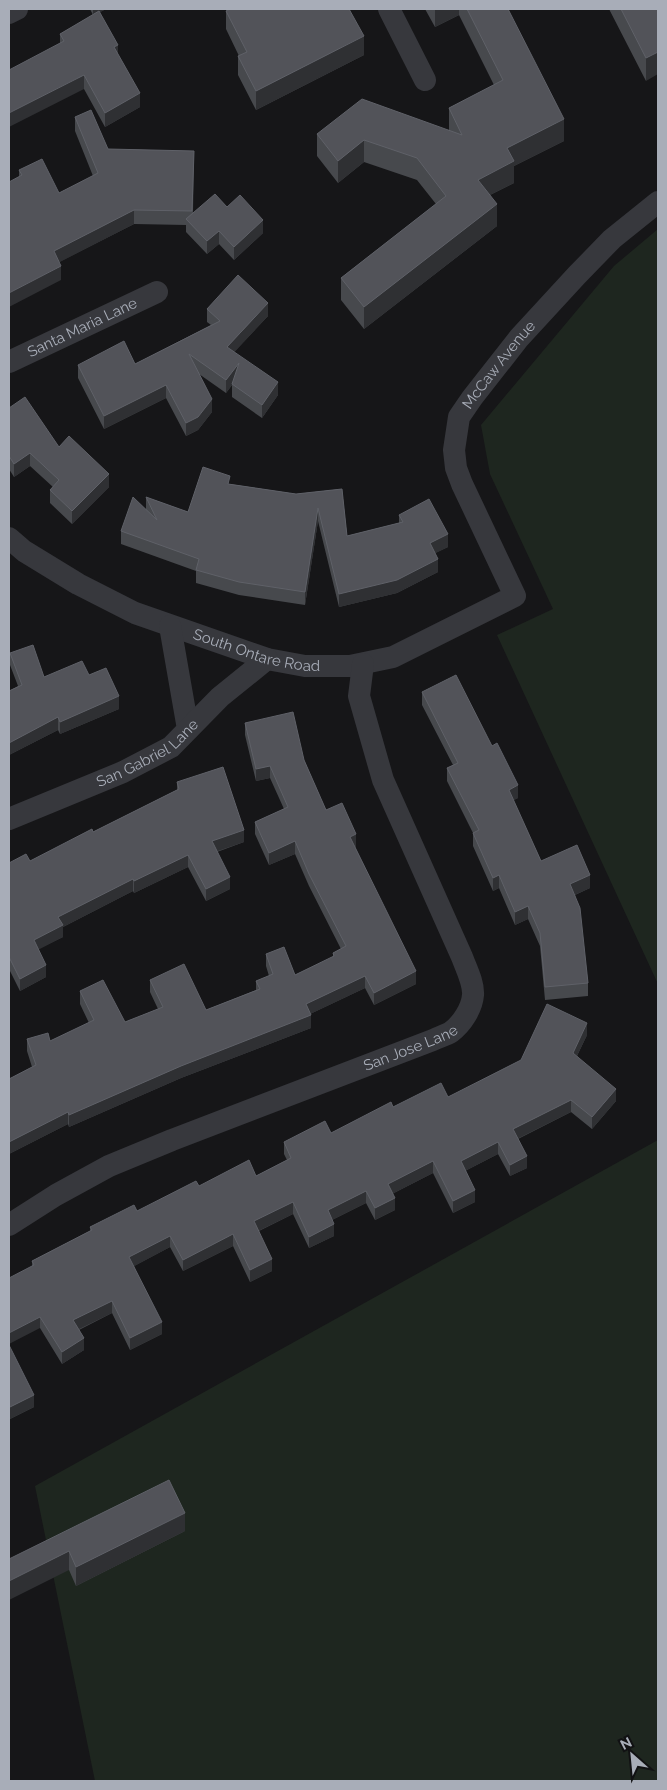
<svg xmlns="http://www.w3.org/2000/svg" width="667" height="1790" font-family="Raleway,sans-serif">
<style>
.green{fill:#1e261f}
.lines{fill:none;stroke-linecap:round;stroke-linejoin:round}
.street{stroke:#37383d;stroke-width:22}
.wall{fill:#47494d}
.shaded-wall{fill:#2f3033}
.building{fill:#525359;stroke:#5f6168}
.labels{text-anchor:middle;stroke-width:4;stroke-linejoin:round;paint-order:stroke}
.street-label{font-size:15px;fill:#a8adb8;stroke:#111113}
</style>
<rect width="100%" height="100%" fill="#161618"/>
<path class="green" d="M 658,229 L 658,984 L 497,635 L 553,609 L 490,474 L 481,425 L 614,266 Z
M 658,1140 L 658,1781 L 95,1781 L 35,1486 Z"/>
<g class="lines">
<g class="street">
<path d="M 389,9 L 425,80"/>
<path d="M 9,13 L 17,9"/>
<path id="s1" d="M 9,362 L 157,292"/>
<path id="s2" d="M 9,538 L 24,551 L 78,584 L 135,613 L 267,659 L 305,666 L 350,666 L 393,657 L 515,596 L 462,484 L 456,468 L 454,450 L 459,417 L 472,398 L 519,338 L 577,275 L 612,239 L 658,202"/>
<path d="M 170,626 L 188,729"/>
<path id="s3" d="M 9,819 L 123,772 L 171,747 L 220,697 L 267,659"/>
<path id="s4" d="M 9,1225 L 56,1195 L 109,1166 L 172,1140 L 433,1040 C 439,1037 446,1035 451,1032 C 462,1024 472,1008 473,995 C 474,983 466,968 462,957 L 383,780 L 359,696 L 363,664"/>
</g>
</g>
<path class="wall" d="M 90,9 L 106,9 L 100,12 L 140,107 L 105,127 L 84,89 L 60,43 L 60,34 L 93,15 Z
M 425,9 L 508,9 L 564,141 L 514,166 L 514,183 L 490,195 L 497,226 L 364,329 L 341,300 L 341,278 L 436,204 L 417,180 L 364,162 L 338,183 L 317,156 L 317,134 L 449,130 L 449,108 L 494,85 L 459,15 L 435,27 Z
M 609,9 L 658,9 L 646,81 Z
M 226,11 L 364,55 L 256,110 L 238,75 L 238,56 L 239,56 L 226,29 Z
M 75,117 L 108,149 L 194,151 L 193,213 L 227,207 L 263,233 L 234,260 L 219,244 L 207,254 L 186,232 L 186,225 L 134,224 L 59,262 L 61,280 L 19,176 L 19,170 L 59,193 L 93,176 L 75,131 Z
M 207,309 L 268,316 L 234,352 L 278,395 L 262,418 L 232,397 L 232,385 L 226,393 L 199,374 L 212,412 L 198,430 L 186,436 L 166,398 L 104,429 L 78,378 L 78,365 L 135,364 L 211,325 L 207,322 Z
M 9,408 L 109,487 L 72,524 L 50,503 L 50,490 L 53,487 L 30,466 L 14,477 L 9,469 Z
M 230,484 L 296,494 L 342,489 L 347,536 L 399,523 L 399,515 L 448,547 L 435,553 L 438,572 L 397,593 L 339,607 L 318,521 L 305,605 L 239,595 L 196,583 L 196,571 L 121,544 L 121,531 L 146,509 L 146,497 L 188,512 Z
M 10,653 L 44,677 L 89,675 L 119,709 L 60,734 L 58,730 L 9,755 L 9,691 L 18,686 L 10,665 Z
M 422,692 L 518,798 L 513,800 L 541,861 L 590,888 L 575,895 L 588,983 L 588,996 L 545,1000 L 540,946 L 528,919 L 515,925 L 499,888 L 493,891 L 473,846 L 473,833 L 447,781 L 447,768 L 453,765 L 422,705 Z
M 245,723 L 304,760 L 326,810 L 356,847 L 355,847 L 416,984 L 374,1005 L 365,988 L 310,1014 L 311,1028 L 181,1078 L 69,1127 L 68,1124 L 9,1154 L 9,1079 L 32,1067 L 27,1051 L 27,1039 L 50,1041 L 89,1023 L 80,1004 L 80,991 L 125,1022 L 158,1009 L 150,992 L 150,980 L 206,1010 L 256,990 L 256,981 L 269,976 L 266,966 L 266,954 L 295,975 L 333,957 L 333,953 L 341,949 L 309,886 L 295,854 L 269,865 L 255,834 L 255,822 L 284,809 L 270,778 L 256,781 L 245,735 Z
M 177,782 L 244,842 L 217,852 L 230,889 L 206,901 L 188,867 L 134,893 L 133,891 L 63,927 L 63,937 L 38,949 L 46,977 L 20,991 L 9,969 L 9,863 L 30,861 L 93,832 L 177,790 Z
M 587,1035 L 577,1056 L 616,1101 L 592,1129 L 571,1112 L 518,1139 L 527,1168 L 510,1176 L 498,1154 L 465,1171 L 475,1202 L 453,1213 L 433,1173 L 392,1194 L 395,1210 L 375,1220 L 366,1203 L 332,1220 L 334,1236 L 309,1248 L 293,1214 L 259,1231 L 272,1271 L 250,1282 L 233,1246 L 183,1271 L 170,1247 L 134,1266 L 162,1334 L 130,1350 L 112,1313 L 79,1330 L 84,1350 L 62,1364 L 40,1328 L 32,1267 L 32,1261 L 90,1231 L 90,1227 L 137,1211 L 199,1186 L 256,1176 L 287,1160 L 284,1154 L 284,1142 L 331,1133 L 393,1107 L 448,1097 Z
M 9,1345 L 34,1407 L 10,1419 L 9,1415 Z
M 185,1531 L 76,1586 L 69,1570 L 9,1559 Z"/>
<path class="shaded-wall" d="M 93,9 L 106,9 L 93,16 Z
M 435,9 L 459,9 L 459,15 L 435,27 Z
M 364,36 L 364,55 L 256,110 L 256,91 Z
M 118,45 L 118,59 L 114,47 Z
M 658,52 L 658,74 L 646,81 L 646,58 Z
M 84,75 L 84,89 L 9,127 L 9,113 Z
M 140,93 L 140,107 L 105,127 L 105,113 Z
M 564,119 L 564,141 L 514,166 L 514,183 L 478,201 L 478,180 L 507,148 Z
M 364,140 L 364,162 L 338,183 L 338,161 Z
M 497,204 L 497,226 L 364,329 L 364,307 Z
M 134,210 L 134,224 L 54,265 L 54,251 Z
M 263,220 L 263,233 L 234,260 L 234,247 Z
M 219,231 L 219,244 L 207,254 L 207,241 Z
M 61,266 L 61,280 L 9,307 L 9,293 Z
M 268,303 L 268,316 L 227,360 L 227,347 Z
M 239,363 L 232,385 L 226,393 L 226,380 Z
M 278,382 L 278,395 L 262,418 L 262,405 Z
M 166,385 L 166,398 L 104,429 L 104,416 Z
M 212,399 L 212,412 L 198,430 L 186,436 L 186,423 Z
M 30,453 L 30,466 L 14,477 L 14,464 Z
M 109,474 L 109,487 L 72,524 L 72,511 Z
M 318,508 L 318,521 L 305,605 L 305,592 Z
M 448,534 L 448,547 L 430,556 L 430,543 Z
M 438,559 L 438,572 L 397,593 L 339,607 L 339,594 Z
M 119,696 L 119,709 L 60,734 L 60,722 Z
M 58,717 L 58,730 L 9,755 L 9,743 Z
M 270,766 L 270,778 L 256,781 L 256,769 Z
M 518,785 L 518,798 L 509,803 L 509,790 Z
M 244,830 L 244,842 L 212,853 L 212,841 Z
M 356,834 L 356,847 L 350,849 L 350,837 Z
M 295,841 L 295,854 L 269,865 L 269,853 Z
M 188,855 L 188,867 L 134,893 L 134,881 Z
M 499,875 L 499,888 L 493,891 L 493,878 Z
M 590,875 L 590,888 L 570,897 L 570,884 Z
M 230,877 L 230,889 L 206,901 L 206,889 Z
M 133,879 L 133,891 L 63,927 L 63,937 L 34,952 L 34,940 L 58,917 Z
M 528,906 L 528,919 L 515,925 L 515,912 Z
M 46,965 L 46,977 L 20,991 L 20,979 Z
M 416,971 L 416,984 L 374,1005 L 374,993 Z
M 365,976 L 365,988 L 306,1016 L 306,1004 Z
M 311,1015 L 311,1028 L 181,1078 L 69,1127 L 69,1115 L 181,1066 Z
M 587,1023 L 587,1035 L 573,1064 L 573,1053 Z
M 616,1089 L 616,1101 L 592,1129 L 592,1117 Z
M 571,1100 L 571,1112 L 513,1141 L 513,1129 Z
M 68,1112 L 68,1124 L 9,1154 L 9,1142 Z
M 498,1142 L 498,1154 L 461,1173 L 461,1161 Z
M 527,1156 L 527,1168 L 510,1176 L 510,1165 Z
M 433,1161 L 433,1173 L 388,1196 L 388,1184 Z
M 475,1190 L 475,1202 L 453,1213 L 453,1201 Z
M 366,1191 L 366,1203 L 328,1222 L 328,1210 Z
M 395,1198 L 395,1210 L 375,1220 L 375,1208 Z
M 293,1202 L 293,1214 L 254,1233 L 254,1221 Z
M 334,1224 L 334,1236 L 309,1248 L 309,1237 Z
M 233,1234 L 233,1246 L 183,1271 L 183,1260 Z
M 170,1236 L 170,1247 L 129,1269 L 129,1257 Z
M 272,1259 L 272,1271 L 250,1282 L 250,1270 Z
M 112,1301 L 112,1313 L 73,1332 L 73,1320 Z
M 40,1317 L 40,1328 L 9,1344 L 9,1333 Z
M 162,1322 L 162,1334 L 130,1350 L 130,1338 Z
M 84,1338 L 84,1350 L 62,1364 L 62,1352 Z
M 34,1395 L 34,1407 L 10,1419 L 10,1407 Z
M 185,1513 L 185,1531 L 76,1586 L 76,1567 Z
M 69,1551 L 69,1570 L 9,1600 L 9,1581 Z"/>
<path class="building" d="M 230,9 L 349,9 L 364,36 L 256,91 L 238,56 L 247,52 L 226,11 Z
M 467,9 L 508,9 L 564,119 L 507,148 L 514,161 L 478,180 L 497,204 L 364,307 L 341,278 L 446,196 L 417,158 L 364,140 L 338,161 L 317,134 L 362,99 L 462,135 L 449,108 L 503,80 Z
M 621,9 L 658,9 L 658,52 L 646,58 Z
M 99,11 L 118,45 L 114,47 L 140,93 L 105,113 L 84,75 L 9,113 L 9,70 L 64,41 L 60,34 Z
M 91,110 L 108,149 L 194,151 L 192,211 L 134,210 L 54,251 L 61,266 L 9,293 L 9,182 L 22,175 L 19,170 L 42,159 L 59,193 L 98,173 L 75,117 Z
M 215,194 L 227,207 L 240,195 L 263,220 L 234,247 L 219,231 L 207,241 L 186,219 Z
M 238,275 L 268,303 L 227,347 L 278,382 L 262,405 L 232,384 L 239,363 L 226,380 L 189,354 L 212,399 L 198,417 L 186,423 L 166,385 L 104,416 L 78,365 L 124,341 L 135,364 L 220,321 L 207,309 Z
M 25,397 L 59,447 L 69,436 L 109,474 L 72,511 L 50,490 L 59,480 L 30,453 L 14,464 L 9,456 L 9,408 Z
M 203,467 L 230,476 L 228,484 L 296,494 L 342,489 L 347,536 L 403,522 L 399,515 L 429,499 L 448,534 L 430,543 L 438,559 L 397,580 L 339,594 L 318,508 L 305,592 L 239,582 L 196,570 L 199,559 L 121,531 L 133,497 L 157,520 L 146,497 L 188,512 Z
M 33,645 L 44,677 L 82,661 L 89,675 L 106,668 L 119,696 L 60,722 L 58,717 L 9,743 L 9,691 L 22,685 L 10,653 Z
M 456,675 L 492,746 L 497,743 L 518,785 L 509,790 L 541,861 L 577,845 L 590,875 L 570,884 L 580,908 L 588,983 L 545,987 L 540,933 L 528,906 L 515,912 L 499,875 L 493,878 L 473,833 L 479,830 L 447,768 L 458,763 L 422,692 Z
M 293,712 L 304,760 L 326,810 L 342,803 L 356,834 L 350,837 L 416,971 L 374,993 L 365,976 L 306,1004 L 311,1015 L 181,1066 L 69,1115 L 68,1112 L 9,1142 L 9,1079 L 36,1065 L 27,1039 L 48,1033 L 50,1041 L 94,1020 L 80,991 L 103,980 L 125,1022 L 163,1007 L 150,980 L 184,964 L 206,1010 L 260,989 L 256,981 L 273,974 L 266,954 L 284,947 L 295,975 L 334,956 L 333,953 L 346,946 L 309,874 L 295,841 L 269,853 L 255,822 L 288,807 L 270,766 L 256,769 L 245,723 Z
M 223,767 L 244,830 L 212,841 L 230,877 L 206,889 L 188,855 L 134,881 L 133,879 L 58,917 L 63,925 L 34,940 L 46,965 L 20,979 L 9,957 L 9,863 L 26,854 L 30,861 L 92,829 L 93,832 L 179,789 L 177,782 Z
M 547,1004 L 587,1023 L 573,1053 L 616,1089 L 592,1117 L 571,1100 L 513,1129 L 527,1156 L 510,1165 L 498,1142 L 461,1161 L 475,1190 L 453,1201 L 433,1161 L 388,1184 L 395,1198 L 375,1208 L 366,1191 L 328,1210 L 334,1224 L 309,1237 L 293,1202 L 254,1221 L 272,1259 L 250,1270 L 233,1234 L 183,1260 L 170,1236 L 129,1257 L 162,1322 L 130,1338 L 112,1301 L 73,1320 L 84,1338 L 62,1352 L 40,1317 L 9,1333 L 9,1278 L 34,1265 L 32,1261 L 92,1230 L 90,1227 L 134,1205 L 137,1211 L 196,1181 L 199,1186 L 249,1160 L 256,1176 L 291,1158 L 284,1142 L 325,1121 L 331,1133 L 391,1102 L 393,1107 L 441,1083 L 448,1097 L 521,1060 Z
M 9,1345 L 34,1395 L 10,1407 L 9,1403 Z
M 169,1480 L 185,1513 L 76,1567 L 69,1551 L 9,1581 L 9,1559 Z"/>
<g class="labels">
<g class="street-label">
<text dy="5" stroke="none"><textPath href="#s1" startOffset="81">Santa Maria Lane</textPath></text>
<text dy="5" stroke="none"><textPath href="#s2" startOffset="809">McCaw Avenue</textPath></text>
<text dy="5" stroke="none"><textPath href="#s2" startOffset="275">South Ontare Road</textPath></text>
<text dy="5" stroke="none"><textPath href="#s3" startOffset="154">San Gabriel Lane</textPath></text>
<text dy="5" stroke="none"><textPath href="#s4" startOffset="440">San Jose Lane</textPath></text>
</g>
</g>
<rect width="667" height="1790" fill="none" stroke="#a8adb8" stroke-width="20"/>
<g transform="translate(632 1755) rotate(333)" stroke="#111113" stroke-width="4" paint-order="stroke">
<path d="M0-4L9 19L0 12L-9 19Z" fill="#a8adb8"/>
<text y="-8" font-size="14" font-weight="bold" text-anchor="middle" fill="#a8adb8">N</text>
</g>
</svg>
